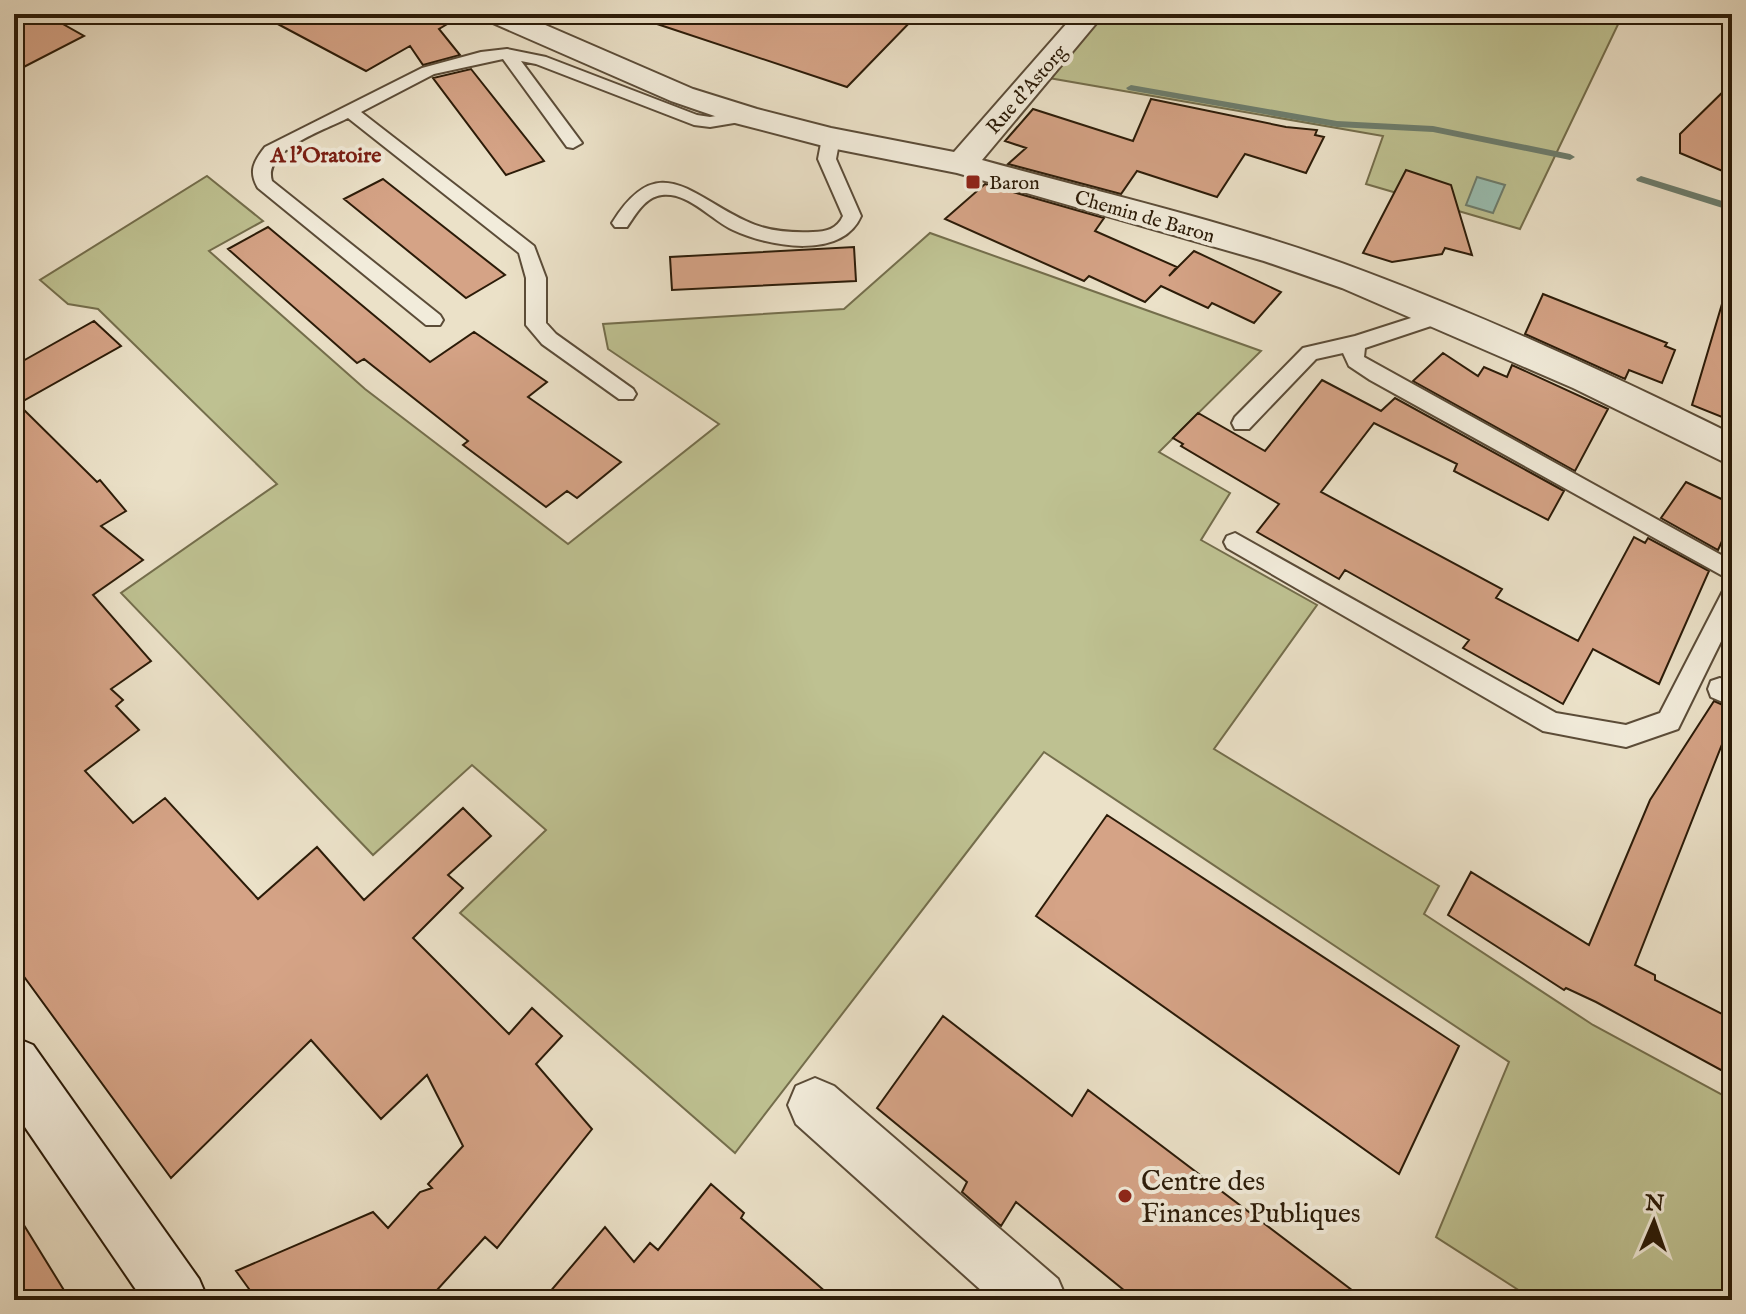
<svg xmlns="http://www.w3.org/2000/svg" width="1746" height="1314" font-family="'IM FELL English',serif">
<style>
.green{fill:#bec191;stroke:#746e4c;stroke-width:2}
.water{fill:#99beb1;stroke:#6d7d6d;stroke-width:2}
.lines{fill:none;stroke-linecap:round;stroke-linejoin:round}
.stream{fill:#6d7d6d;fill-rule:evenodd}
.building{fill:#d5a386;stroke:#2b1b08;stroke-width:2}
.service-casing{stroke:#5b4c38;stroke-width:4}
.minor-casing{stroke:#5b4c38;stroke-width:4}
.secondary-casing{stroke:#2b1b08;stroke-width:4}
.service{fill:#f2ecdb;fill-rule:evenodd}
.minor{fill:#f2ecdb;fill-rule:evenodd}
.secondary{fill:#f2ecdb;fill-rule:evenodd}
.poi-dot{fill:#8f2418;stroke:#f2ecdb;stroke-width:3}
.labels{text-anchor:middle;stroke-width:8;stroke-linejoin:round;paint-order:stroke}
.far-street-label{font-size:20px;fill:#2b1b08;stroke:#f2ecdb}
.far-poi-label{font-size:20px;fill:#2b1b08;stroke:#f2ecdb;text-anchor:start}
.far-neighbourhood-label{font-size:22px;font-weight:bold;fill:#7a1f14;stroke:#f2ecdb}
.near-poi-label{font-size:28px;fill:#2b1b08;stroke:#f2ecdb;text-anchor:start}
</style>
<rect width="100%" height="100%" fill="#ebe1c8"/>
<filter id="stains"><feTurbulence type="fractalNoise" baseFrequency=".0025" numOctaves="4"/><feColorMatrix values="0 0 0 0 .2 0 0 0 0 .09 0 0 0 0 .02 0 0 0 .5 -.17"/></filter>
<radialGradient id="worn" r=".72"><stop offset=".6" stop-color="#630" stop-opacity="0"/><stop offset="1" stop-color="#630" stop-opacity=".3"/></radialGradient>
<path class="green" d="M 1102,14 L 1623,14 L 1520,229 L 1366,184 L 1383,136 L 1049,78 Z
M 207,176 L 263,221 L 209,251 L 365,389 L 568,544 L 719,424 L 608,349 L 603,324 L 844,309 L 930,233 L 1261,351 L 1159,452 L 1230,493 L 1201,540 L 1317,605 L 1214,749 L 1439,886 L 1424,914 L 1593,1025 L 1732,1100 L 1732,1300 L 1534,1300 L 1436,1237 L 1509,1062 L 1044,752 L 735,1153 L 460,913 L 546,830 L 472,765 L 373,855 L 121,593 L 277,484 L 98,309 L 68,304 L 40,280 Z"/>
<path class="water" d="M 1477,177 L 1505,185 L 1493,213 L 1466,205 Z"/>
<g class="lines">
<path class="stream" d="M 1131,85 L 1337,121 L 1433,126 L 1570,154 L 1575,157 L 1570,160 L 1433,132 L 1337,127 L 1128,90 L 1126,88 Z
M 1641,176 L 1732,204 L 1732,211 L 1637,181 L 1636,179 Z"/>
</g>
<path class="building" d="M 14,14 L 45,14 L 84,36 L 14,72 Z
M 259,14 L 464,14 L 439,29 L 460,55 L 423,65 L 410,46 L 366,71 Z
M 649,14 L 918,14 L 847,87 L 648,21 Z
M 471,69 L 544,161 L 506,175 L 433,78 Z
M 1732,83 L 1732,175 L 1680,153 L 1680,134 Z
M 1151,99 L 1286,127 L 1317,130 L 1315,135 L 1324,137 L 1306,173 L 1245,154 L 1217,197 L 1137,171 L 1121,194 L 1008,164 L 1026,148 L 1005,141 L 1033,109 L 1133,141 Z
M 1406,170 L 1451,185 L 1472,255 L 1445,248 L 1442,254 L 1392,262 L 1363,253 Z
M 383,179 L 505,275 L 466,298 L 344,199 Z
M 985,184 L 1104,218 L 1095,231 L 1177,267 L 1169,276 L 1194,251 L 1281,292 L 1254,323 L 1212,303 L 1208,308 L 1161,286 L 1145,302 L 1089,276 L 1084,281 L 945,219 Z
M 268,227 L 430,362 L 474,332 L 547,382 L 528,397 L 621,462 L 577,498 L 567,491 L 546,507 L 463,445 L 468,441 L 364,359 L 357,363 L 228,249 Z
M 854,247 L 856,281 L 672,290 L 670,257 Z
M 1543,294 L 1667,343 L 1665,346 L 1675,350 L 1662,383 L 1629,370 L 1625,379 L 1525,334 Z
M 1722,304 L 1732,306 L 1732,421 L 1692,405 Z
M 94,321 L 121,346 L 18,404 L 97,482 L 100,480 L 126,511 L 101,526 L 143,560 L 93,595 L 151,661 L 111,689 L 123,700 L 116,706 L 139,730 L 85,771 L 133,823 L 165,798 L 258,899 L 317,847 L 364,900 L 463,808 L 491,836 L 448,875 L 463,888 L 413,938 L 509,1034 L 532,1008 L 562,1036 L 536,1064 L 592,1129 L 497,1248 L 485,1237 L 428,1300 L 257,1300 L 236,1271 L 373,1212 L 388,1228 L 420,1192 L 432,1188 L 428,1184 L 463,1146 L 427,1075 L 381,1119 L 311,1040 L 171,1178 L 14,963 L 14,366 Z
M 1443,353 L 1478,376 L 1484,367 L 1507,377 L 1512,365 L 1608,409 L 1575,471 L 1413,381 Z
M 1322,380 L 1381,411 L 1395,398 L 1564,491 L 1548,520 L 1454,471 L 1457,464 L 1374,423 L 1321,492 L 1502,589 L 1496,598 L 1578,641 L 1634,537 L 1645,543 L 1648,538 L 1709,571 L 1659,684 L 1593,649 L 1563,704 L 1463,648 L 1469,640 L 1345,570 L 1339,579 L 1257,532 L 1279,504 L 1181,446 L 1183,444 L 1173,438 L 1198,413 L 1265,451 Z
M 1686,482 L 1732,504 L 1732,519 L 1718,550 L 1661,518 Z
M 1714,701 L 1732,709 L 1732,719 L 1635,965 L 1655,975 L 1655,980 L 1732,1019 L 1732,1076 L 1596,1002 L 1566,988 L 1564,990 L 1448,915 L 1471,872 L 1589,945 L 1650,800 Z
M 1107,815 L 1459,1046 L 1399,1174 L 1036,916 Z
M 943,1016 L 1072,1116 L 1088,1090 L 1365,1300 L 1136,1300 L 1016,1202 L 1001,1226 L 962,1192 L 967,1182 L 877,1108 Z
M 711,1184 L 744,1213 L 741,1218 L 835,1300 L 543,1300 L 605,1227 L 634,1262 L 650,1243 L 658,1250 Z
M 14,1209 L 70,1300 L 14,1300 Z"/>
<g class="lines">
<g class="service-casing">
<path id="service" d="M 507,49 L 546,57 L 697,115 L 710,117 L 746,111 L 754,116 L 752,120 L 710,127 L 694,125 L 536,64 L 521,61 L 582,143 L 573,148 L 567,147 L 503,59 L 434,74 L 361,112 L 534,246 L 546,278 L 546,323 L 556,334 L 633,389 L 636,394 L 633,399 L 619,399 L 542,344 L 526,325 L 526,278 L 519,253 L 348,118 C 325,130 262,150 272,181 L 440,315 L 443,320 L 440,325 L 426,325 L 258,188 C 248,171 254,161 265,147 L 422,68 L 481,52 Z
M 831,133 L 840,138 L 836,159 L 861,216 C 842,260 769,247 733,230 C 711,220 689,192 662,195 C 645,197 636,214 627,227 L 615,227 L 612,223 C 658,148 691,196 746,221 C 766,231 791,233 813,232 C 826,232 837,229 843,216 L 818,159 L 822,138 Z
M 1439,309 L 1446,311 L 1449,316 L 1446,321 L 1365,348 L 1364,357 L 1732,561 L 1732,581 L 1370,380 L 1349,366 L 1343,353 L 1316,359 L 1249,429 L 1235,429 L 1232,423 L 1235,417 L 1303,348 L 1355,336 Z
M 1235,533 L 1556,713 L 1626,725 L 1660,713 L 1724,589 L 1732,586 L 1732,619 L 1678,729 L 1626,747 L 1543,731 L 1227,548 L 1224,542 L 1227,536 Z
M 1720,678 L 1732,683 L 1732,706 L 1711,697 L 1708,689 L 1711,681 Z"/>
</g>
<g class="minor-casing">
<path id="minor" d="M 482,14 L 520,14 L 693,89 L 757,109 L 831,128 L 954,152 L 1075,14 L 1104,14 L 982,160 C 1110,195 1242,225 1366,272 C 1491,319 1612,375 1732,434 L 1732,466 L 1573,388 L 1342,288 L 1264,261 L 957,173 L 831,148 L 735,123 L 671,101 L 486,20 Z
M 815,1078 L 834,1086 L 1058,1279 L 1067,1300 L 992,1300 L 796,1124 L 788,1105 L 796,1086 Z"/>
</g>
<g class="secondary-casing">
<path id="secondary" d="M 14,1037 L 33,1045 L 199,1279 L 208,1300 L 143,1300 L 14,1111 Z"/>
</g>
<use href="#service" class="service"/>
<use href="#minor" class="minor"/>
<use href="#secondary" class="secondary"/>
</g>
<g class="poi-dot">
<rect x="965" y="174" width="16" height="16" rx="4"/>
<circle cx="1125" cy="1196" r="8"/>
</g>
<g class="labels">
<g class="far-street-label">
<text transform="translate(1026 89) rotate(-49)" y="7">Rue d'Astorg</text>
<text transform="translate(1145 216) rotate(16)" y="7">Chemin de Baron</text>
</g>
<g class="far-poi-label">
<text x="989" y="189">Baron</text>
</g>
<g class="far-neighbourhood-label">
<text x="326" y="162">A l'Oratoire</text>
</g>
<g class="near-poi-label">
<text x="1141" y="1190">Centre des<tspan x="1141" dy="32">Finances Publiques</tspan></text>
</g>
</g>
<rect width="1746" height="1314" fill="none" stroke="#ebe1c8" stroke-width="48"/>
<rect x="16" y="16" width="1714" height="1282" fill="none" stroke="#2b1b08" stroke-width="4"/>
<rect x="24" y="24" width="1698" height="1266" fill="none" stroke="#2b1b08" stroke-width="2"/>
<g transform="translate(1654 1222) rotate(2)" stroke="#f2ecdb" stroke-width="6" paint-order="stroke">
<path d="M0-6L14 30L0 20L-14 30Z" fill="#2b1b08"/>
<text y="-12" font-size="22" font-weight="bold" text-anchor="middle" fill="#2b1b08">N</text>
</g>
<rect width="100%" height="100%" filter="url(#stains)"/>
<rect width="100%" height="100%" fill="url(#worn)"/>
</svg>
